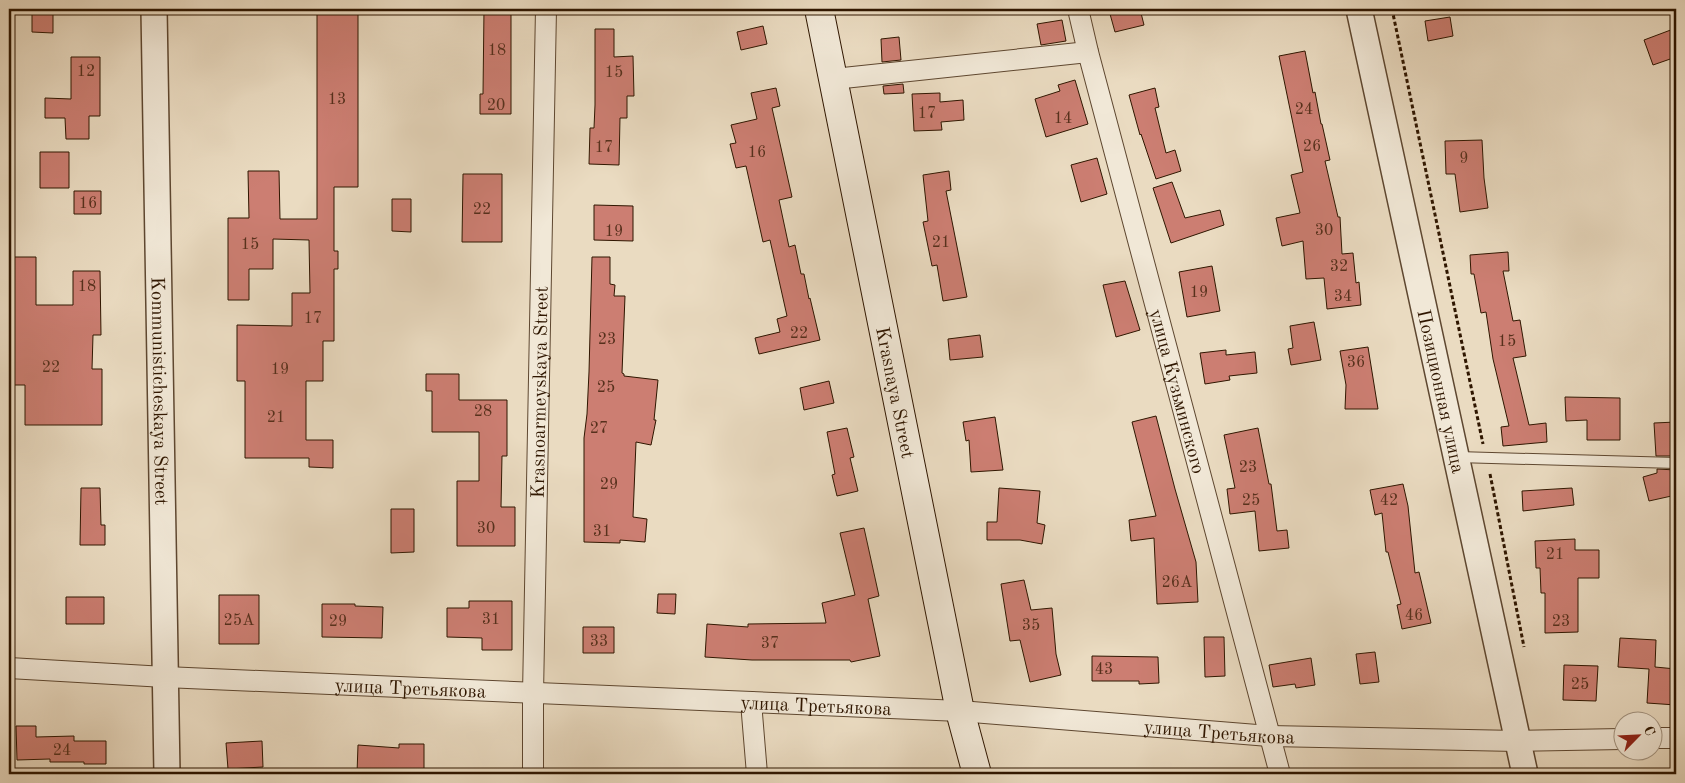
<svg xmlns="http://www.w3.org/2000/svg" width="1685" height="783" font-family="'Old Standard TT',serif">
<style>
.building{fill:#cc7e72;stroke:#2f1600}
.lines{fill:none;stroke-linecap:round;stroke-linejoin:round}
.service-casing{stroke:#5e4730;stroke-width:12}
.minor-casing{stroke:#5e4730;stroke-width:22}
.tertiary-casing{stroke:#5e4730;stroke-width:28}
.secondary-casing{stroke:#2f1600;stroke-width:30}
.path{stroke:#2f1600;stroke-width:3;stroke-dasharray:4 2.5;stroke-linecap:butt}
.service{stroke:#f1e8d7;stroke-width:10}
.minor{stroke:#f1e8d7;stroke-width:20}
.tertiary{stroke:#f1e8d7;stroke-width:25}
.secondary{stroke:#f1e8d7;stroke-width:28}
.labels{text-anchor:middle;stroke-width:4.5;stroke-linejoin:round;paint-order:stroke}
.number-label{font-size:16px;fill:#56301c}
.street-label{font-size:19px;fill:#2f1600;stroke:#f1e8d7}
</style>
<rect width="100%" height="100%" fill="#eadbc1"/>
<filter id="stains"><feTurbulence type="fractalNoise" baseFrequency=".004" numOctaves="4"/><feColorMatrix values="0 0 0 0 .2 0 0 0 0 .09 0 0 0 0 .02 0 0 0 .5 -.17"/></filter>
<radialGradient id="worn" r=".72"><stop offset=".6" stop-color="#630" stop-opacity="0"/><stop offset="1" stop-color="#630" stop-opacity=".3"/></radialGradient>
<path class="building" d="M 32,9 L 53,9 L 53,33 L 32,32 Z
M 317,9 L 358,9 L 358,187 L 334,187 L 334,251 L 338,251 L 338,269 L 334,269 L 334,341 L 323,341 L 323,381 L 306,381 L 306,440 L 333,440 L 333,468 L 309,467 L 309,458 L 245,458 L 245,381 L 237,381 L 237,325 L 292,326 L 292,293 L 310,293 L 309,240 L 273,239 L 273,269 L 249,269 L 249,300 L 228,300 L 228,218 L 249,218 L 248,171 L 279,171 L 280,219 L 317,219 Z
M 484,9 L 511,9 L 511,114 L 480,114 L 480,94 L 483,94 Z
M 1132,9 L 1140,9 L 1144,25 L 1115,32 L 1110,14 Z
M 1450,17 L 1453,36 L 1428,41 L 1425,21 Z
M 1062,20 L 1066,41 L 1041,45 L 1037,24 Z
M 763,26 L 767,44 L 741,50 L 737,32 Z
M 1676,28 L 1676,57 L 1653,65 L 1644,40 Z
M 595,29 L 614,29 L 614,57 L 633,56 L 634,96 L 627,96 L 627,118 L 620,118 L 619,165 L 589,164 L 590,128 L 594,128 L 595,105 Z
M 899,37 L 901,60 L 882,62 L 881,39 Z
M 1305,51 L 1313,93 L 1315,92 L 1321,124 L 1322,124 L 1330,160 L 1325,161 L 1338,217 L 1340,217 L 1342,254 L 1353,253 L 1356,283 L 1359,282 L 1361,305 L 1327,309 L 1324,278 L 1306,279 L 1303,241 L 1282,246 L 1276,218 L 1300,213 L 1291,175 L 1303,172 L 1279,56 Z
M 71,57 L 100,57 L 100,116 L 89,116 L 89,139 L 66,139 L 65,118 L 45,118 L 45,98 L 71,99 Z
M 1075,80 L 1088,124 L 1046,137 L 1035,99 L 1060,91 L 1058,85 Z
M 903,84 L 904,93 L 884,94 L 883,86 Z
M 776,88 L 780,106 L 772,108 L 792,197 L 779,200 L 789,247 L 795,245 L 801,274 L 804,274 L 809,299 L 810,298 L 820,340 L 759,354 L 755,338 L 780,332 L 777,319 L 787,316 L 770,240 L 763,242 L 746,166 L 736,168 L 730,144 L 736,143 L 731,125 L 757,119 L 751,93 Z
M 1155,88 L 1159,107 L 1155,108 L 1166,153 L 1175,150 L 1181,171 L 1156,179 L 1141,134 L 1140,135 L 1129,95 Z
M 940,93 L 940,102 L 963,100 L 964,120 L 941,122 L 942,130 L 914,131 L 912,94 Z
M 1482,140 L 1484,178 L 1488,208 L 1460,212 L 1455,174 L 1446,174 L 1445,141 Z
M 40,152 L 69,152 L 69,188 L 40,188 Z
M 1097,158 L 1107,194 L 1081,202 L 1071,165 Z
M 949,171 L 951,190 L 946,191 L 967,297 L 943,301 L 937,265 L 932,266 L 923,222 L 928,221 L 923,175 Z
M 463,174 L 502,174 L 502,242 L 462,242 Z
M 1172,182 L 1185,218 L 1220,210 L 1224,225 L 1171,243 L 1153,188 Z
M 74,191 L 101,191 L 101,214 L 74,214 Z
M 392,199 L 411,199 L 411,232 L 392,231 Z
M 594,205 L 633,206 L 633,241 L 594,240 Z
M 1508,252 L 1509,271 L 1503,271 L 1513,321 L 1520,320 L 1526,356 L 1513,358 L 1529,425 L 1546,423 L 1547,442 L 1503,446 L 1501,427 L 1509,426 L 1493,359 L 1486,312 L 1481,313 L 1474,274 L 1471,274 L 1470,255 Z
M 9,257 L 36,257 L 36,305 L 73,305 L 73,271 L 100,271 L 101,335 L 93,335 L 92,369 L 102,369 L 102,425 L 25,425 L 25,385 L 9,385 Z
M 592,257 L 610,257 L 610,284 L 615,285 L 614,296 L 625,296 L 622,373 L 624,374 L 624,376 L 658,380 L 654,420 L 656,420 L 651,445 L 636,442 L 633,517 L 647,519 L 645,542 L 620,540 L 620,543 L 584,542 L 584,438 L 587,414 L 589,372 Z
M 1212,266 L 1220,311 L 1187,317 L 1179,272 Z
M 1125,281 L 1140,330 L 1116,337 L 1103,285 Z
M 1314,322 L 1321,360 L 1291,365 L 1288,349 L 1293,348 L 1290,326 Z
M 980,335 L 983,357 L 950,360 L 948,339 Z
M 1368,347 L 1378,409 L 1345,409 L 1346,385 L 1340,351 Z
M 1226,350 L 1226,355 L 1255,352 L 1257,373 L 1229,376 L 1230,380 L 1205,384 L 1200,353 Z
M 426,374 L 459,374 L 459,400 L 507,400 L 507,456 L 502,456 L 501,507 L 515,507 L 515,546 L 457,546 L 457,481 L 479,481 L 479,432 L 432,432 L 432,391 L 426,391 Z
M 829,381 L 834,403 L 804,410 L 800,388 Z
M 1565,397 L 1620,398 L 1620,440 L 1587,440 L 1587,420 L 1566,421 Z
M 1156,416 L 1175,489 L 1196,562 L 1198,602 L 1157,604 L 1154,538 L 1131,541 L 1129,520 L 1156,516 L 1132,422 Z
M 995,417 L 1003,470 L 971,472 L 969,440 L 966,441 L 963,422 Z
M 1676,422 L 1676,456 L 1656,456 L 1654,423 Z
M 847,428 L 854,457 L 850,458 L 858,491 L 837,496 L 832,475 L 835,474 L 827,432 Z
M 1258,428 L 1269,484 L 1271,484 L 1277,531 L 1287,530 L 1289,548 L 1259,551 L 1255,511 L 1230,514 L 1227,489 L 1235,488 L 1224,435 Z
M 1657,469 L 1676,470 L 1676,495 L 1649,501 L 1643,477 L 1657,473 Z
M 1403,484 L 1408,506 L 1415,573 L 1419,572 L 1431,623 L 1402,629 L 1397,605 L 1401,604 L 1388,552 L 1386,552 L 1382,513 L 1375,515 L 1370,490 Z
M 81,488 L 100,488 L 101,525 L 105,525 L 105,545 L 80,545 Z
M 999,488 L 1040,491 L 1037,523 L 1045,525 L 1042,544 L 1020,540 L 987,540 L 987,522 L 997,522 Z
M 1572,488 L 1574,505 L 1523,511 L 1522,491 Z
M 391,509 L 414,509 L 414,552 L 391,553 Z
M 864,528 L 879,596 L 868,599 L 880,656 L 851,662 L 850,660 L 752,660 L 705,657 L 707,624 L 748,627 L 748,624 L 826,623 L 822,603 L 855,595 L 840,533 Z
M 1575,539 L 1575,550 L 1599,550 L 1599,578 L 1578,578 L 1578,632 L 1545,633 L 1545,593 L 1541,593 L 1540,568 L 1536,568 L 1535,541 Z
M 1024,580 L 1031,610 L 1052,608 L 1056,654 L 1061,675 L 1030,682 L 1020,640 L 1010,641 L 1001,584 Z
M 658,594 L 676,594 L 675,614 L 657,613 Z
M 219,595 L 259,595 L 259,644 L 219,644 Z
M 66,597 L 104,597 L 104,624 L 66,624 Z
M 469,601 L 512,601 L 512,650 L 482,650 L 482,638 L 447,637 L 447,608 L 469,608 Z
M 322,604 L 355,604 L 355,606 L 383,607 L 382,638 L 322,637 Z
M 583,627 L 614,627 L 614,653 L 583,653 Z
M 1204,637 L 1224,637 L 1225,676 L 1205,677 Z
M 1620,638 L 1656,640 L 1655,667 L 1676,669 L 1676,705 L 1647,703 L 1649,669 L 1618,667 Z
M 1375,652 L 1379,682 L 1360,684 L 1356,654 Z
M 1092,656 L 1158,657 L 1159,683 L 1139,684 L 1139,681 L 1092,681 Z
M 1311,658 L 1315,685 L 1296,688 L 1295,684 L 1273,687 L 1269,665 Z
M 1564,665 L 1598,666 L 1596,701 L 1563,700 Z
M 16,726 L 36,726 L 36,737 L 74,736 L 74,741 L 106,741 L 106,764 L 84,764 L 84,762 L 50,762 L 50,759 L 17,760 Z
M 262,741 L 263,767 L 228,769 L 226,743 Z
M 399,744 L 424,744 L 424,774 L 357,774 L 358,745 L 399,748 Z"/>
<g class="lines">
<g class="service-casing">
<path id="service" d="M 1457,457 L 1676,463"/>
</g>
<g class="minor-casing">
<g id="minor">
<path id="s1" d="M 1078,9 L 1088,52 L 1280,774"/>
<path d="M 834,79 L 1088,52"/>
<path id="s2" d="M 9,668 L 165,677 L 960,711 L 1269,736 L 1517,741 L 1622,739"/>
<path d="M 751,702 L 757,774"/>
<path d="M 1652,738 L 1676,738"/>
<path id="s3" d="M 533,774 L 533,694 L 546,9"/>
</g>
</g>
<g class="tertiary-casing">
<g id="tertiary">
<path id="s4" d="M 154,9 L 167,774"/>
<path id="s5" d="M 1359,9 L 1525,774"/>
</g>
</g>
<g class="secondary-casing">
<g id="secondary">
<path id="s6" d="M 819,9 L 960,711 L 977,774"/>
</g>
</g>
<path class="path" d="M 1392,9 L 1483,444
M 1490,474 L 1524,647"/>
<use href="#service" class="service"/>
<use href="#minor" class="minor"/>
<use href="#tertiary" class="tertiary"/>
<use href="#secondary" class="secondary"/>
</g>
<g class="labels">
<g class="number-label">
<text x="497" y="55">18</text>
<text x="86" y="76">12</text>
<text x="614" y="77">15</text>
<text x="337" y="104">13</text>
<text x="496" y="110">20</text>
<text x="1304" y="114">24</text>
<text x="927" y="118">17</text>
<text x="1063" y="123">14</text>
<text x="1312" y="151">26</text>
<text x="604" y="152">17</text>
<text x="757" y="157">16</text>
<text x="1464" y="163">9</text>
<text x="88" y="208">16</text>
<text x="482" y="214">22</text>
<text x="1324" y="235">30</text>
<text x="614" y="236">19</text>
<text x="941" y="247">21</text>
<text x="250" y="249">15</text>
<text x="1339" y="271">32</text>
<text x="87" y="291">18</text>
<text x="1199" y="297">19</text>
<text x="1343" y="301">34</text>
<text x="313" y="323">17</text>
<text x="799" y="338">22</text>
<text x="607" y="344">23</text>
<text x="1507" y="346">15</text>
<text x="1356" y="367">36</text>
<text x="51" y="372">22</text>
<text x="280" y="374">19</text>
<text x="606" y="392">25</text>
<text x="483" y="416">28</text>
<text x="276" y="422">21</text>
<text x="599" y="433">27</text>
<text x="1248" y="472">23</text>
<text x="609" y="489">29</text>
<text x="1251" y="505">25</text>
<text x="1389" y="505">42</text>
<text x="486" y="533">30</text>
<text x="602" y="536">31</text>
<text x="1555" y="559">21</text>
<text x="1177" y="587">26А</text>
<text x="1414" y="620">46</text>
<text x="491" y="624">31</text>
<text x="239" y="625">25А</text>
<text x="338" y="626">29</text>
<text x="1561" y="626">23</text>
<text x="1031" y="630">35</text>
<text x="599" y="646">33</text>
<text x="770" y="648">37</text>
<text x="1104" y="674">43</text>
<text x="1580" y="689">25</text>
<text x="62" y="755">24</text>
</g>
<g class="street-label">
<text dy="7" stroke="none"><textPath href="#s3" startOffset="382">Krasnoarmeyskaya Street</textPath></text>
<text dy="7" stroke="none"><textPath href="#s5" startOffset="391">Позиционная улица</textPath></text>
<text dy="7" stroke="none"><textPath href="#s4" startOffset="382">Kommunisticheskaya Street</textPath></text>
<text dy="7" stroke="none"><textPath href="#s6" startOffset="391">Krasnaya Street</textPath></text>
<text dy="7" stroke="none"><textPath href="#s1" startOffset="395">улица Кузьминского</textPath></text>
<text dy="7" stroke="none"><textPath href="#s2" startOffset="402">улица Третьякова</textPath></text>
<text dy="7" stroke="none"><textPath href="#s2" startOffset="808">улица Третьякова</textPath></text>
<text dy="7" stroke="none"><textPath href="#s2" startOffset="1212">улица Третьякова</textPath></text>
</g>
</g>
<rect width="1685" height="783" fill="none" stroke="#eadbc1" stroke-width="30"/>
<rect x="10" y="10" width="1665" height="763" fill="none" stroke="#2f1600" stroke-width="2.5"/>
<rect x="15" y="15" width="1655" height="753" fill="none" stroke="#2f1600"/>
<g transform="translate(1638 736) rotate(66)"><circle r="24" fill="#f1e8d7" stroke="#a39481"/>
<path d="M0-4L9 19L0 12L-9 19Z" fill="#8f2418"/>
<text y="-8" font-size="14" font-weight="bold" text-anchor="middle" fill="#2f1600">С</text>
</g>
<rect width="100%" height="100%" filter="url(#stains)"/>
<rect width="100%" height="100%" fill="url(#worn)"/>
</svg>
